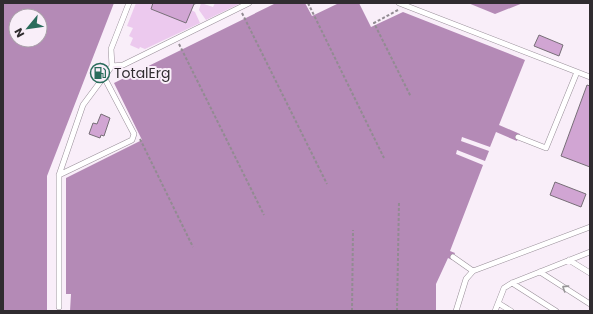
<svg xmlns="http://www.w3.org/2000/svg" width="593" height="314" font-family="Poppins,sans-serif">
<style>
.green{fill:#ecc9ee}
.water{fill:#b48ab6;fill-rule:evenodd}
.building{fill:#d1a5d3;stroke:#776e77}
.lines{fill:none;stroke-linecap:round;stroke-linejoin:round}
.lane-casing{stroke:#998f99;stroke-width:6}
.path{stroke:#928b92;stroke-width:2;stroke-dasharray:3 2;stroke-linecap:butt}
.lane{stroke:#fff;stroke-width:5}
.oneway{stroke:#989698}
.labels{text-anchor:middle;stroke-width:4;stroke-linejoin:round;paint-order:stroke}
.poi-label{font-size:14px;fill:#302c30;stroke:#f9eef9;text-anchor:start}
</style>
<rect width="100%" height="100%" fill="#f9eef9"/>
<path class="green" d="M 136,3 L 153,3 L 151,9 L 186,23 L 191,10 L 195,12 L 200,23 L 145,49 L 140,47 L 139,49 L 130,45 L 133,38 L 129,36 L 133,28 L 127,26 Z
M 201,3 L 213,7 L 215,3 L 241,3 L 206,20 L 199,10 Z"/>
<path class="water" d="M 3,3 L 114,3 L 47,176 L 47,311 L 3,311 ZM 16,16 L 40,16 L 40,40 L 16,40 Z
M 276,3 L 305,3 L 312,16 L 339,3 L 359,3 L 371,27 L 403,12 L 525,60 L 499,125 L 520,134 L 517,141 L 496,132 L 490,147 L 462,137 L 461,141 L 489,151 L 485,161 L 457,150 L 456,154 L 483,165 L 450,251 L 455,253 L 452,260 L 448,258 L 436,284 L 436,311 L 70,311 L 71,294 L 66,294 L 66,178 L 142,140 L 114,83 Z
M 468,3 L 523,3 L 495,14 Z"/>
<path class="building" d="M 153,3 L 198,3 L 194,4 L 186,23 L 151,9 Z
M 539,35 L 563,45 L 559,56 L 534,46 Z
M 100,63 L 107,66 L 100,82 L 93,79 Z
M 587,85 L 590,86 L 590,167 L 561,156 Z
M 101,114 L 110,118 L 104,136 L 101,135 L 100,138 L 89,134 L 93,123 L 97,124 Z
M 555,182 L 586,194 L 581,207 L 550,195 Z"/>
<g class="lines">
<g class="lane-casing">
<path id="lane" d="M 129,3 L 111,49 L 112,66 L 123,65 L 249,3
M 399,3 L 590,77
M 518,137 L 546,148 L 577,72
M 59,175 L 132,140 L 134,134 L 104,77
M 453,257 L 473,271
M 569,260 L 590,273
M 540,272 L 590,304
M 512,283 L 556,311
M 498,303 L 511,311
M 59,307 L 59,175 L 83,105 L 112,66
M 456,311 L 466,279 L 473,271 L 590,227
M 495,311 L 504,288 L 512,283 L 590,252"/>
</g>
<path class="path" d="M 308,3 L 384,158
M 398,10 L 374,23 L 411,97
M 242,13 L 327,184
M 179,44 L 264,215
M 140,139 L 193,247
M 352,311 L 353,230
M 397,311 L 399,201"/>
<use href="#lane" class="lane"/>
</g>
<defs><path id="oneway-chevron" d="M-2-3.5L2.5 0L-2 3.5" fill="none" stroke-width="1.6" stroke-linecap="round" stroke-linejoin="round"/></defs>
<use class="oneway" href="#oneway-chevron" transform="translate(565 288) rotate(-147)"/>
<defs>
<g id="fuel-ring" transform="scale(1)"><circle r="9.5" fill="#f9eef9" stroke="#2a6c5c" stroke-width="1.5"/><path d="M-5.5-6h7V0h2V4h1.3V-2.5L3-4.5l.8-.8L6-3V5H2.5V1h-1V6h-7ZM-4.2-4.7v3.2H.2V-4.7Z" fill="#2a6c5c"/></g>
</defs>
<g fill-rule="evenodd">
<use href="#fuel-ring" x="100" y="73"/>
</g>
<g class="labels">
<g class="poi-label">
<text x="114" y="78">TotalErg</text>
</g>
</g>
<rect width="593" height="314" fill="none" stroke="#302c30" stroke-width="8"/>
<g transform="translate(28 28) rotate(241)"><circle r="19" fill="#f9eef9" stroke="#a9a0a9"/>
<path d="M0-3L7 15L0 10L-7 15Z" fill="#2a6c5c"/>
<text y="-6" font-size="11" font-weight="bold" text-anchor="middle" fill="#302c30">N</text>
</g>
</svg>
